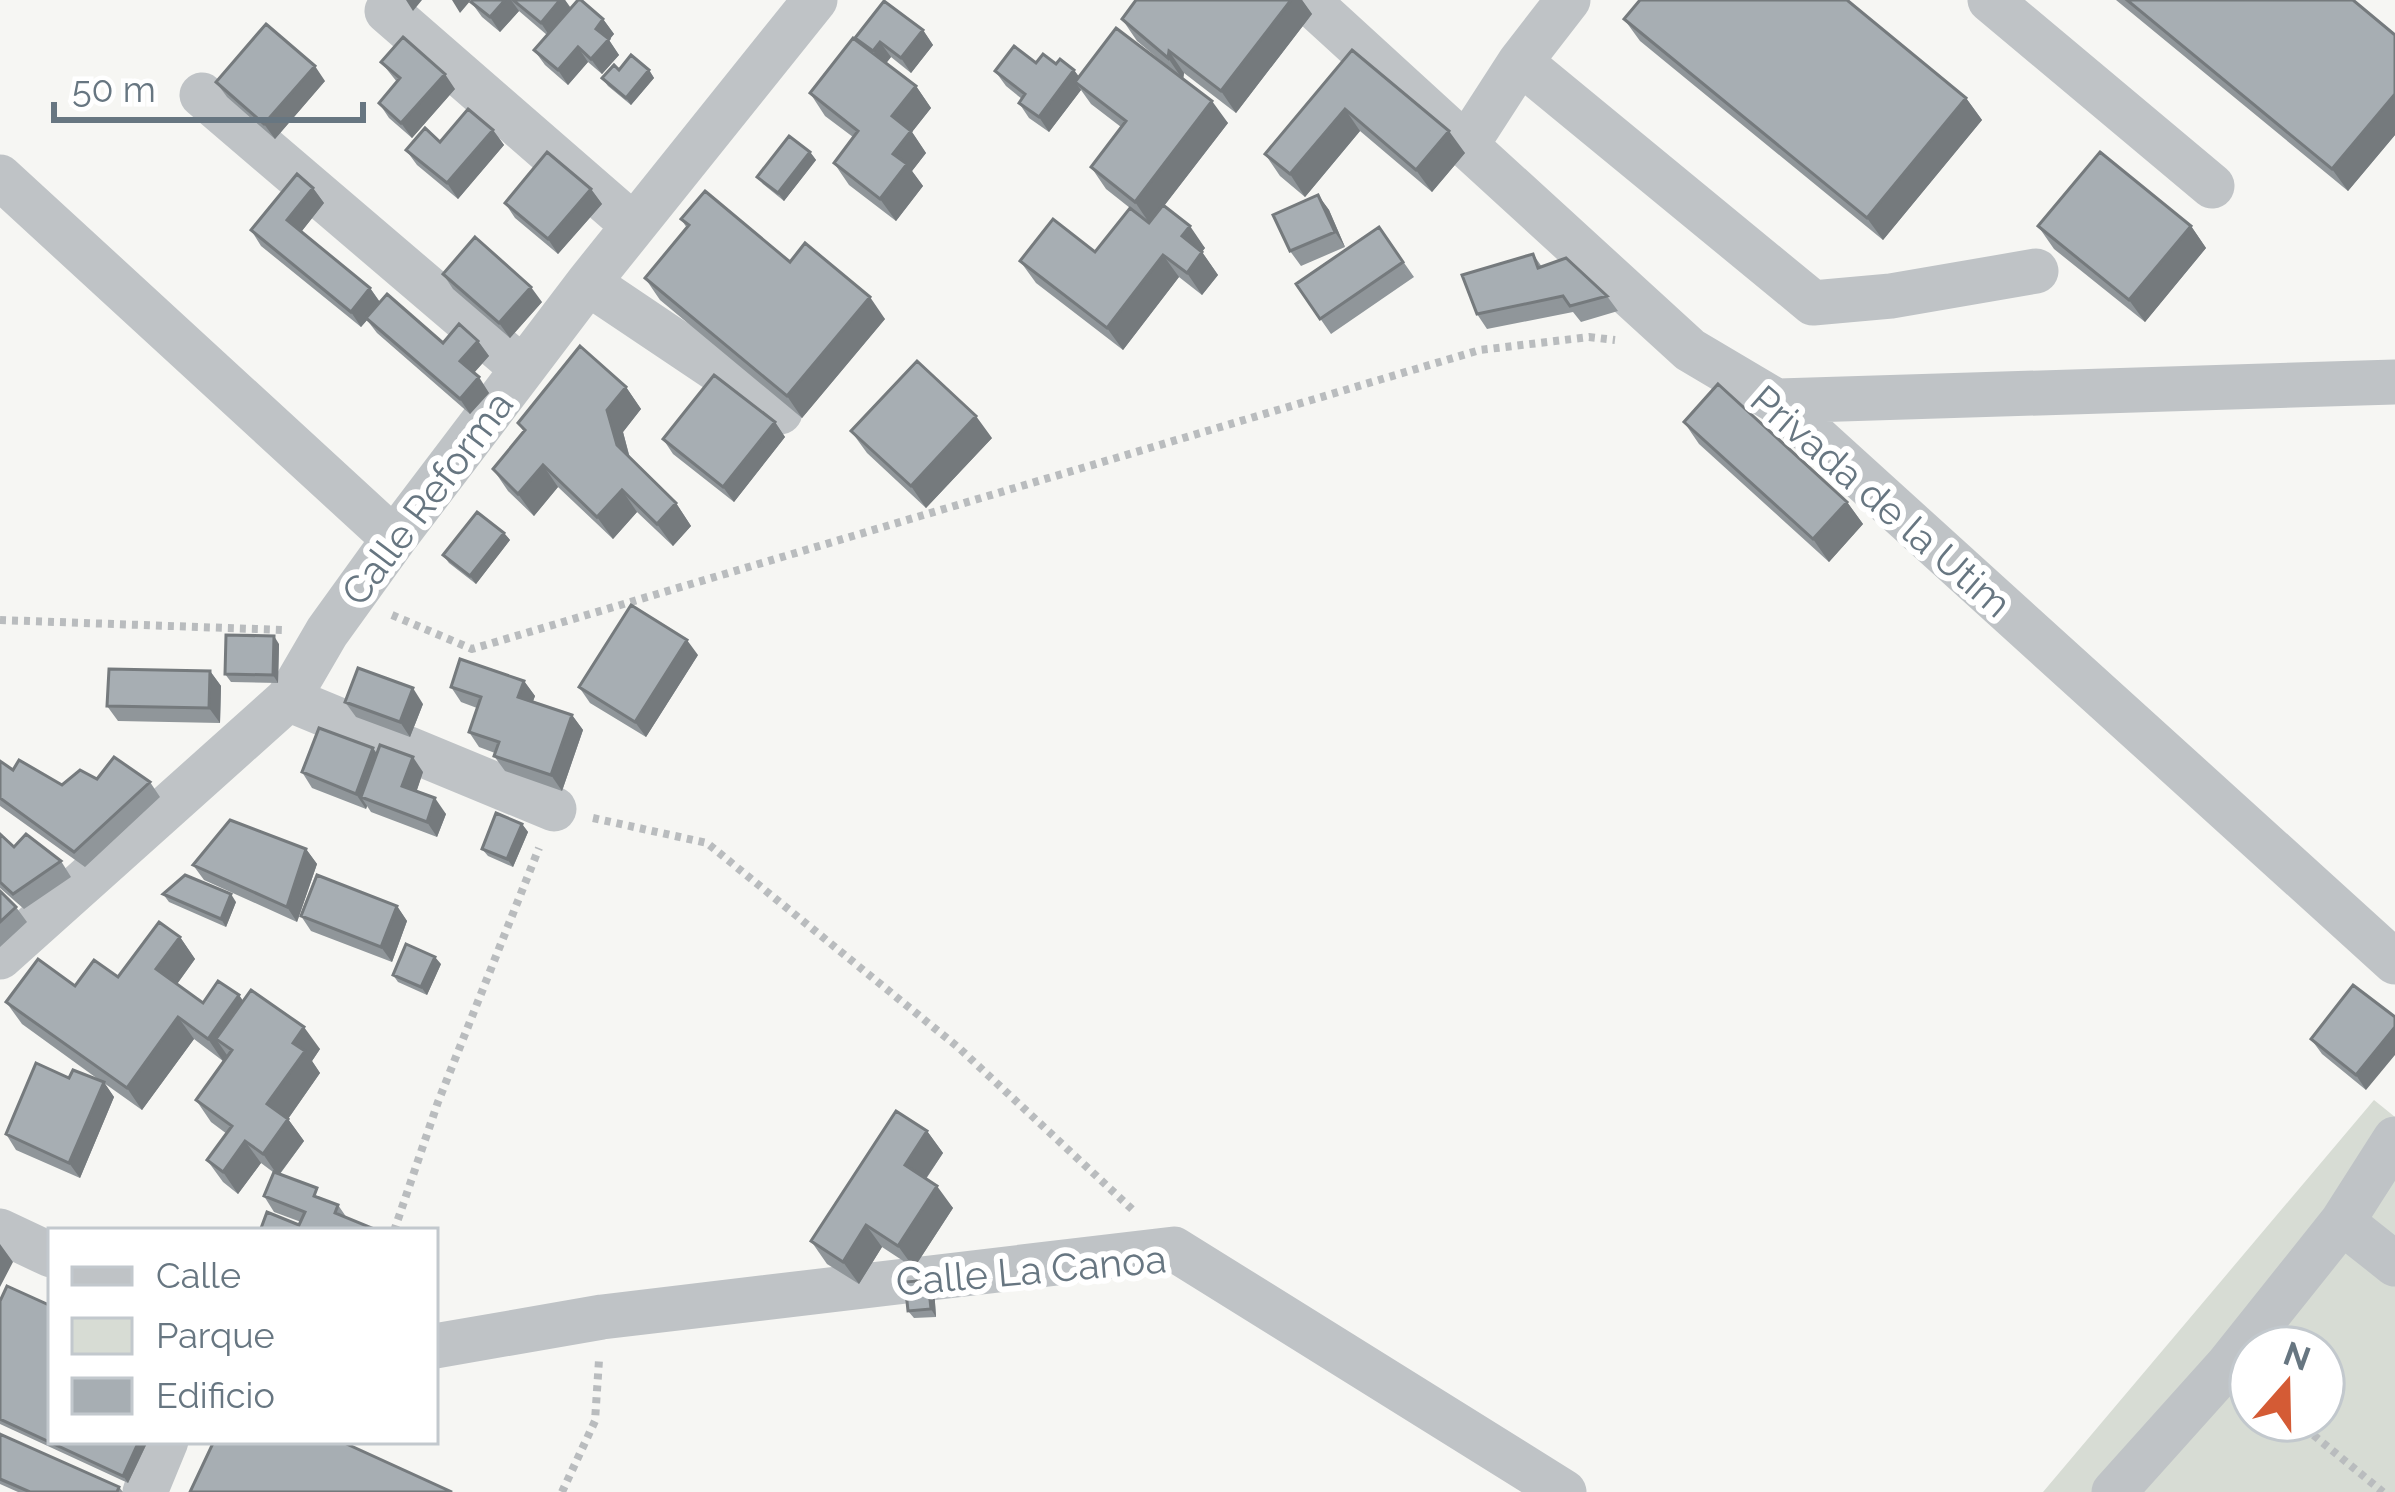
<svg xmlns="http://www.w3.org/2000/svg" width="2395" height="1492" font-family="Raleway,sans-serif">
<style>
.green{fill:#d7dcd4;fill-rule:evenodd}
.lines{fill:none;stroke-linecap:round;stroke-linejoin:round}
.path{stroke:#b9bcbe;stroke-width:8;stroke-dasharray:6 6;stroke-linecap:butt}
.minor{stroke:#bfc3c6;stroke-width:45}
.wall{fill:#90969a}
.shaded-wall{fill:#757a7d}
.building{fill:#a7aeb3;stroke:#757a7d;stroke-width:3}
.labels{text-anchor:middle;stroke-width:12;stroke-linejoin:round;paint-order:stroke}
.street-label{font-size:39px;fill:#677681;stroke:#fff}
</style>
<rect width="100%" height="100%" fill="#f6f6f3"/>
<path class="green" d="M 2374,1100 L 2395,1117 L 2395,1492 L 2043,1492 ZM 2251,1348 L 2323,1348 L 2323,1420 L 2251,1420 Z"/>
<g class="lines">
<path class="path" d="M 392,615 L 472,649 L 1480,350 L 1589,337 L 1615,340
M 0,620 L 284,630
M 593,818 L 707,843 L 959,1048 L 1134,1211
M 394,1231 L 438,1102 L 539,848
M 2295,1420 L 2383,1492
M 562,1492 L 595,1421 L 599,1360"/>
<path class="minor" d="M 1307,0 L 1690,350 L 1776,401 L 2395,962
M 1990,0 L 2212,186
M 387,11 L 633,225
M 1520,62 L 1568,0
M 202,95 L 523,369
M 1467,144 L 1520,62 L 1813,303 L 1891,296 L 2036,271
M 0,177 L 394,539
M 588,283 L 780,412
M 1776,401 L 2395,382
M 288,699 L 554,809
M 0,957 L 288,699 L 327,632 L 394,539 L 588,283 L 815,0
M 2342,1222 L 2395,1264
M 0,1231 L 51,1255
M 435,1346 L 602,1317 L 1174,1249 L 1564,1492
M 145,1492 L 166,1441
M 2114,1492 L 2228,1365 L 2342,1222 L 2395,1139"/>
</g>
<path class="wall" d="M 473,0 L 565,0 L 571,8 L 603,19 L 614,34 L 609,40 L 619,55 L 602,74 L 588,62 L 568,85 L 545,65 L 534,50 L 547,35 L 519,11 L 500,32 L 482,17 L 471,2 Z
M 1136,0 L 1302,0 L 1312,14 L 1236,113 L 1184,73 L 1183,79 L 1228,123 L 1164,206 L 1205,248 L 1202,252 L 1218,275 L 1202,295 L 1179,277 L 1123,350 L 1036,283 L 1020,261 L 1095,252 L 1130,208 L 1106,189 L 1091,167 L 1121,127 L 1091,104 L 1081,90 L 1049,132 L 1029,118 L 1019,103 L 1022,99 L 1006,86 L 995,71 L 1036,63 L 1056,64 L 1074,70 L 1079,77 L 1173,71 L 1137,41 L 1122,19 Z
M 2116,0 L 2353,0 L 2395,35 L 2395,135 L 2348,191 Z
M 1624,19 L 1966,98 L 1982,120 L 1883,240 L 1640,41 Z
M 923,30 L 933,45 L 911,73 L 891,57 L 886,63 L 916,86 L 931,108 L 912,132 L 926,153 L 912,171 L 923,186 L 896,221 L 849,185 L 834,163 L 853,137 L 825,116 L 810,93 L 859,42 Z
M 1352,50 L 1465,153 L 1432,192 L 1360,131 L 1305,197 L 1280,176 L 1265,154 Z
M 381,62 L 455,89 L 412,138 L 389,118 L 379,103 L 397,82 Z
M 619,70 L 649,70 L 654,78 L 631,105 L 608,86 L 602,78 Z
M 325,81 L 275,139 L 227,97 L 216,82 Z
M 493,130 L 504,145 L 458,199 L 417,165 L 406,150 Z
M 810,152 L 816,160 L 784,201 L 763,184 L 757,177 Z
M 313,188 L 324,203 L 301,232 L 370,288 L 380,302 L 443,343 L 478,341 L 489,356 L 474,373 L 489,393 L 470,414 L 377,333 L 367,320 L 361,327 L 261,246 L 251,230 Z
M 591,189 L 602,204 L 558,254 L 515,218 L 505,203 Z
M 1318,195 L 1329,210 L 1345,247 L 1301,266 L 1290,251 Z
M 681,219 L 790,262 L 885,319 L 802,418 L 660,300 L 645,278 L 687,228 Z
M 2038,226 L 2191,226 L 2206,248 L 2145,322 L 2054,249 Z
M 1379,227 L 1414,277 L 1331,334 L 1296,284 Z
M 1533,254 L 1542,267 L 1607,296 L 1618,311 L 1581,322 L 1573,312 L 1487,329 L 1477,314 Z
M 443,274 L 542,302 L 510,338 L 453,289 Z
M 626,387 L 641,409 L 623,432 L 630,458 L 676,503 L 691,526 L 673,546 L 637,512 L 613,539 L 558,487 L 534,516 L 508,491 L 493,469 L 524,432 L 518,423 Z
M 775,422 L 785,437 L 734,502 L 673,454 L 663,439 Z
M 1684,422 L 1847,502 L 1863,524 L 1829,562 L 1699,444 Z
M 851,431 L 992,438 L 926,508 L 867,453 Z
M 504,533 L 510,540 L 476,584 L 449,563 L 443,555 Z
M 279,644 L 278,683 L 231,682 L 225,674 Z
M 698,655 L 646,737 L 590,703 L 579,687 Z
M 210,671 L 221,686 L 220,723 L 118,721 L 107,706 Z
M 524,681 L 535,696 L 533,701 L 572,715 L 583,730 L 562,791 L 505,771 L 494,756 L 495,753 L 479,747 L 469,732 L 477,708 L 461,702 L 451,687 Z
M 345,702 L 423,704 L 410,737 L 356,717 Z
M 373,748 L 377,754 L 423,772 L 416,792 L 446,814 L 437,837 L 371,812 L 367,806 L 366,809 L 312,788 L 302,772 Z
M 0,761 L 13,770 L 62,785 L 97,779 L 150,782 L 160,797 L 85,867 L 0,806 Z
M 522,824 L 528,832 L 513,867 L 488,856 L 482,849 Z
M 0,834 L 14,847 L 61,861 L 71,877 L 24,909 L 0,888 Z
M 306,849 L 317,864 L 297,922 L 204,880 L 193,865 Z
M 0,891 L 16,907 L 27,922 L 0,947 Z
M 163,894 L 236,902 L 226,927 L 169,902 Z
M 397,906 L 407,921 L 392,962 L 311,931 L 301,916 Z
M 180,937 L 195,959 L 177,984 L 203,1003 L 239,995 L 243,1001 L 320,1049 L 312,1061 L 320,1073 L 288,1119 L 304,1141 L 280,1174 L 325,1200 L 338,1205 L 347,1218 L 372,1228 L 374,1231 L 260,1231 L 299,1225 L 301,1222 L 274,1212 L 264,1196 L 273,1172 L 261,1163 L 238,1194 L 223,1182 L 207,1160 L 227,1134 L 211,1122 L 196,1100 L 228,1056 L 223,1061 L 194,1039 L 142,1110 L 104,1083 L 114,1097 L 80,1178 L 16,1150 L 6,1134 L 69,1078 L 102,1082 L 22,1024 L 6,1002 L 118,977 Z
M 441,964 L 427,995 L 398,982 L 393,975 Z
M 2353,985 L 2366,1090 L 2322,1054 L 2311,1039 Z
M 927,1131 L 943,1153 L 926,1179 L 953,1208 L 914,1268 L 882,1247 L 859,1284 L 827,1264 L 811,1241 Z
M 928,1280 L 934,1288 L 936,1317 L 914,1318 L 908,1311 Z
M 0,1301 L 51,1441 L 148,1441 L 128,1483 L 0,1424 Z
M 0,1434 L 119,1487 L 123,1492 L 18,1492 L 0,1484 Z"/>
<path class="shaded-wall" d="M 406,0 L 422,0 L 413,11 Z
M 452,0 L 471,0 L 460,13 Z
M 505,0 L 511,0 L 519,11 L 500,32 L 490,17 Z
M 560,0 L 565,0 L 573,12 L 551,38 L 541,23 Z
M 1291,0 L 1302,0 L 1312,14 L 1236,113 L 1221,91 Z
M 603,19 L 614,34 L 609,40 L 619,55 L 602,74 L 591,59 L 596,29 Z
M 923,30 L 933,45 L 911,73 L 901,58 Z
M 880,42 L 891,57 L 884,66 L 873,51 Z
M 578,47 L 588,62 L 568,85 L 558,70 Z
M 1169,51 L 1184,73 L 1183,80 L 1168,58 Z
M 315,66 L 325,81 L 275,139 L 264,124 Z
M 649,70 L 654,78 L 631,105 L 626,98 Z
M 1074,70 L 1085,85 L 1075,82 L 1081,90 L 1049,132 L 1039,117 Z
M 445,74 L 455,89 L 412,138 L 401,123 Z
M 916,86 L 931,108 L 912,132 L 926,153 L 912,171 L 923,186 L 896,221 L 880,199 L 893,154 L 892,116 Z
M 2395,94 L 2395,135 L 2348,191 L 2332,169 Z
M 1966,98 L 1982,120 L 1883,240 L 1867,218 Z
M 1212,101 L 1228,123 L 1150,224 L 1135,202 Z
M 1345,109 L 1360,131 L 1305,197 L 1290,174 Z
M 493,130 L 504,145 L 458,199 L 447,183 Z
M 1449,131 L 1465,153 L 1432,192 L 1416,170 Z
M 810,152 L 816,160 L 784,201 L 778,193 Z
M 313,188 L 324,203 L 298,236 L 287,220 Z
M 591,189 L 602,204 L 558,254 L 548,239 Z
M 1318,195 L 1329,210 L 1345,247 L 1335,232 Z
M 1190,226 L 1205,248 L 1197,258 L 1182,236 Z
M 2191,226 L 2206,248 L 2145,322 L 2129,300 Z
M 1202,252 L 1218,275 L 1202,295 L 1187,273 Z
M 1163,255 L 1179,277 L 1123,350 L 1107,328 Z
M 531,287 L 542,302 L 510,338 L 499,323 Z
M 370,288 L 381,304 L 361,327 L 351,312 Z
M 870,297 L 885,319 L 802,418 L 787,396 Z
M 478,341 L 489,356 L 471,376 L 460,361 Z
M 479,377 L 489,393 L 470,414 L 460,399 Z
M 626,387 L 641,409 L 623,432 L 632,467 L 617,445 L 607,410 Z
M 976,416 L 992,438 L 926,508 L 911,486 Z
M 775,422 L 785,437 L 734,502 L 723,487 Z
M 543,465 L 558,487 L 534,516 L 518,494 Z
M 622,490 L 637,512 L 613,539 L 597,517 Z
M 1847,502 L 1863,524 L 1829,562 L 1813,539 Z
M 676,503 L 691,526 L 673,546 L 657,524 Z
M 504,533 L 510,540 L 476,584 L 470,576 Z
M 274,636 L 279,644 L 278,683 L 273,675 Z
M 687,640 L 698,655 L 646,737 L 635,722 Z
M 210,671 L 221,686 L 220,723 L 209,708 Z
M 524,681 L 535,696 L 529,712 L 518,697 Z
M 413,688 L 423,704 L 410,737 L 400,722 Z
M 572,715 L 583,730 L 562,791 L 551,775 Z
M 373,748 L 383,763 L 361,797 L 367,806 L 366,809 L 356,794 Z
M 413,757 L 423,772 L 413,802 L 402,786 Z
M 435,798 L 446,814 L 437,837 L 427,822 Z
M 522,824 L 528,832 L 513,867 L 507,859 Z
M 306,849 L 317,864 L 297,922 L 287,907 Z
M 231,894 L 236,902 L 226,927 L 221,919 Z
M 397,906 L 407,921 L 392,962 L 381,947 Z
M 180,937 L 195,959 L 172,991 L 156,969 Z
M 435,957 L 441,964 L 427,995 L 421,987 Z
M 239,995 L 254,1017 L 216,1039 L 227,1055 L 223,1061 L 208,1039 Z
M 178,1017 L 194,1039 L 142,1110 L 127,1088 Z
M 304,1027 L 320,1049 L 312,1061 L 320,1073 L 283,1126 L 267,1104 L 293,1043 Z
M 2395,1027 L 2395,1055 L 2366,1090 L 2356,1075 Z
M 104,1082 L 114,1097 L 80,1178 L 69,1163 Z
M 288,1119 L 304,1141 L 278,1176 L 263,1154 Z
M 927,1131 L 943,1153 L 920,1187 L 905,1165 Z
M 245,1141 L 261,1163 L 238,1194 L 223,1172 Z
M 937,1186 L 953,1208 L 914,1268 L 898,1246 Z
M 866,1225 L 882,1247 L 859,1284 L 843,1262 Z
M 0,1244 L 13,1262 L 0,1287 Z
M 928,1280 L 934,1288 L 936,1317 L 931,1309 Z
M 139,1441 L 148,1441 L 128,1483 L 123,1476 Z"/>
<path class="building" d="M 473,0 L 505,0 L 490,17 L 471,2 Z
M 513,0 L 560,0 L 541,23 Z
M 578,0 L 581,0 L 603,19 L 596,29 L 609,39 L 591,59 L 578,47 L 558,70 L 534,50 Z
M 1136,0 L 1291,0 L 1221,91 L 1169,51 L 1168,58 L 1122,19 Z
M 1640,0 L 1847,0 L 1966,98 L 1867,218 L 1624,19 Z
M 2127,0 L 2353,0 L 2395,35 L 2395,94 L 2332,169 Z
M 884,1 L 923,30 L 901,58 L 880,42 L 873,51 L 855,38 Z
M 266,24 L 315,66 L 264,124 L 216,82 Z
M 1116,28 L 1212,101 L 1135,202 L 1091,167 L 1126,121 L 1075,82 Z
M 403,37 L 445,74 L 401,123 L 379,103 L 400,78 L 381,62 Z
M 853,38 L 916,86 L 892,116 L 911,131 L 893,154 L 907,164 L 880,199 L 834,163 L 858,131 L 810,93 Z
M 1014,46 L 1036,63 L 1043,54 L 1056,64 L 1060,59 L 1074,70 L 1039,117 L 1019,103 L 1025,94 L 995,71 Z
M 1352,50 L 1449,131 L 1416,170 L 1345,109 L 1290,174 L 1265,154 Z
M 631,55 L 649,70 L 626,98 L 602,78 L 614,65 L 619,70 Z
M 468,109 L 493,130 L 447,183 L 406,150 L 425,128 L 440,142 Z
M 789,136 L 810,152 L 778,193 L 757,177 Z
M 547,152 L 591,189 L 548,239 L 505,203 Z
M 2100,152 L 2191,226 L 2129,300 L 2038,226 Z
M 297,174 L 313,188 L 287,220 L 370,288 L 351,312 L 251,230 Z
M 705,191 L 790,262 L 805,243 L 870,297 L 787,396 L 645,278 L 689,225 L 681,219 Z
M 1318,195 L 1335,232 L 1290,251 L 1273,215 Z
M 1163,205 L 1190,226 L 1182,236 L 1202,252 L 1187,273 L 1163,255 L 1107,328 L 1020,261 L 1053,219 L 1095,252 L 1130,208 L 1149,223 Z
M 1379,227 L 1403,262 L 1320,319 L 1296,284 Z
M 475,237 L 531,287 L 499,323 L 443,274 Z
M 1533,254 L 1538,268 L 1566,258 L 1607,296 L 1570,306 L 1563,296 L 1477,314 L 1462,275 Z
M 387,294 L 443,343 L 459,324 L 478,341 L 460,361 L 479,377 L 460,399 L 366,318 Z
M 580,346 L 626,387 L 607,410 L 617,445 L 676,503 L 657,524 L 622,490 L 597,517 L 543,465 L 518,494 L 493,469 L 525,430 L 518,423 Z
M 917,361 L 976,416 L 911,486 L 851,431 Z
M 714,375 L 775,422 L 723,487 L 663,439 Z
M 1718,384 L 1847,502 L 1813,539 L 1684,422 Z
M 477,512 L 504,533 L 470,576 L 443,555 Z
M 631,605 L 687,640 L 635,722 L 579,687 Z
M 226,635 L 274,636 L 273,675 L 225,674 Z
M 460,659 L 524,681 L 518,697 L 572,715 L 551,775 L 494,756 L 499,742 L 469,732 L 481,697 L 451,687 Z
M 358,668 L 413,688 L 400,722 L 345,702 Z
M 109,669 L 210,671 L 209,708 L 107,706 Z
M 319,728 L 373,748 L 356,794 L 302,772 Z
M 380,745 L 413,757 L 402,786 L 435,798 L 427,822 L 361,797 Z
M 114,757 L 150,782 L 74,852 L 0,798 L 0,761 L 13,770 L 19,760 L 62,785 L 80,770 L 97,779 Z
M 496,813 L 522,824 L 507,859 L 482,849 Z
M 230,820 L 306,849 L 287,907 L 193,865 Z
M 0,834 L 14,847 L 26,834 L 61,861 L 13,894 L 0,882 Z
M 185,875 L 231,894 L 221,919 L 163,894 Z
M 317,875 L 397,906 L 381,947 L 301,916 Z
M 0,891 L 16,907 L 0,922 Z
M 159,922 L 180,937 L 156,969 L 203,1003 L 218,981 L 239,995 L 208,1039 L 178,1017 L 127,1088 L 6,1002 L 38,959 L 75,986 L 94,960 L 118,977 Z
M 406,944 L 435,957 L 421,987 L 393,975 Z
M 2353,985 L 2395,1017 L 2395,1027 L 2356,1075 L 2311,1039 Z
M 251,990 L 304,1027 L 293,1043 L 305,1051 L 267,1104 L 288,1119 L 263,1154 L 245,1141 L 223,1172 L 207,1160 L 232,1126 L 196,1100 L 232,1050 L 216,1039 Z
M 36,1063 L 69,1078 L 73,1070 L 104,1082 L 69,1163 L 6,1134 Z
M 896,1111 L 927,1131 L 905,1165 L 937,1186 L 898,1246 L 866,1225 L 843,1262 L 811,1241 Z
M 274,1172 L 317,1188 L 314,1196 L 338,1205 L 335,1213 L 372,1228 L 371,1231 L 260,1231 L 267,1212 L 299,1225 L 305,1212 L 264,1196 Z
M 928,1280 L 931,1309 L 908,1311 L 905,1282 Z
M 7,1286 L 51,1306 L 51,1441 L 139,1441 L 123,1476 L 0,1419 L 0,1301 Z
M 0,1434 L 119,1487 L 117,1492 L 30,1492 L 0,1479 Z
M 214,1441 L 340,1441 L 452,1492 L 190,1492 Z"/>
<g class="labels">
<g class="street-label">
<text transform="translate(427 498) rotate(-53)" y="14">Calle Reforma</text>
<text transform="translate(1881 501) rotate(41)" y="14">Privada de la Utim</text>
<text transform="translate(1031 1270) rotate(-5)" y="14">Calle La Canoa</text>
</g>
</g>
<rect x="48" y="1228" width="390" height="216" fill="#ffffff" stroke="#c2c8cd" stroke-width="3"/>
<rect x="72" y="1267" width="60" height="18" fill="#bfc3c6" stroke="#c2c8cd" stroke-width="3"/>
<text x="156" y="1288" font-size="36" fill="#677681">Calle</text>
<rect x="72" y="1318" width="60" height="36" fill="#d7dcd4" stroke="#c2c8cd" stroke-width="3"/>
<text x="156" y="1348" font-size="36" fill="#677681">Parque</text>
<rect x="72" y="1378" width="60" height="36" fill="#a7aeb3" stroke="#c2c8cd" stroke-width="3"/>
<text x="156" y="1408" font-size="36" fill="#677681">Edificio</text>
<g transform="translate(2287 1384) rotate(20)"><circle r="57" fill="#ffffff" stroke="#c2c8cd" stroke-width="3"/>
<path d="M0-9L21 45L0 30L-21 45Z" fill="#d45b35"/>
<text y="-18" font-size="33" font-weight="bold" text-anchor="middle" fill="#677681">N</text>
</g>
<path d="M54 102v18h309v-18" fill="none" stroke="#677681" stroke-width="6"/>
<text x="72" y="102" font-size="36" fill="#677681" stroke="#ffffff" stroke-width="9" paint-order="stroke">50 m</text>
</svg>
